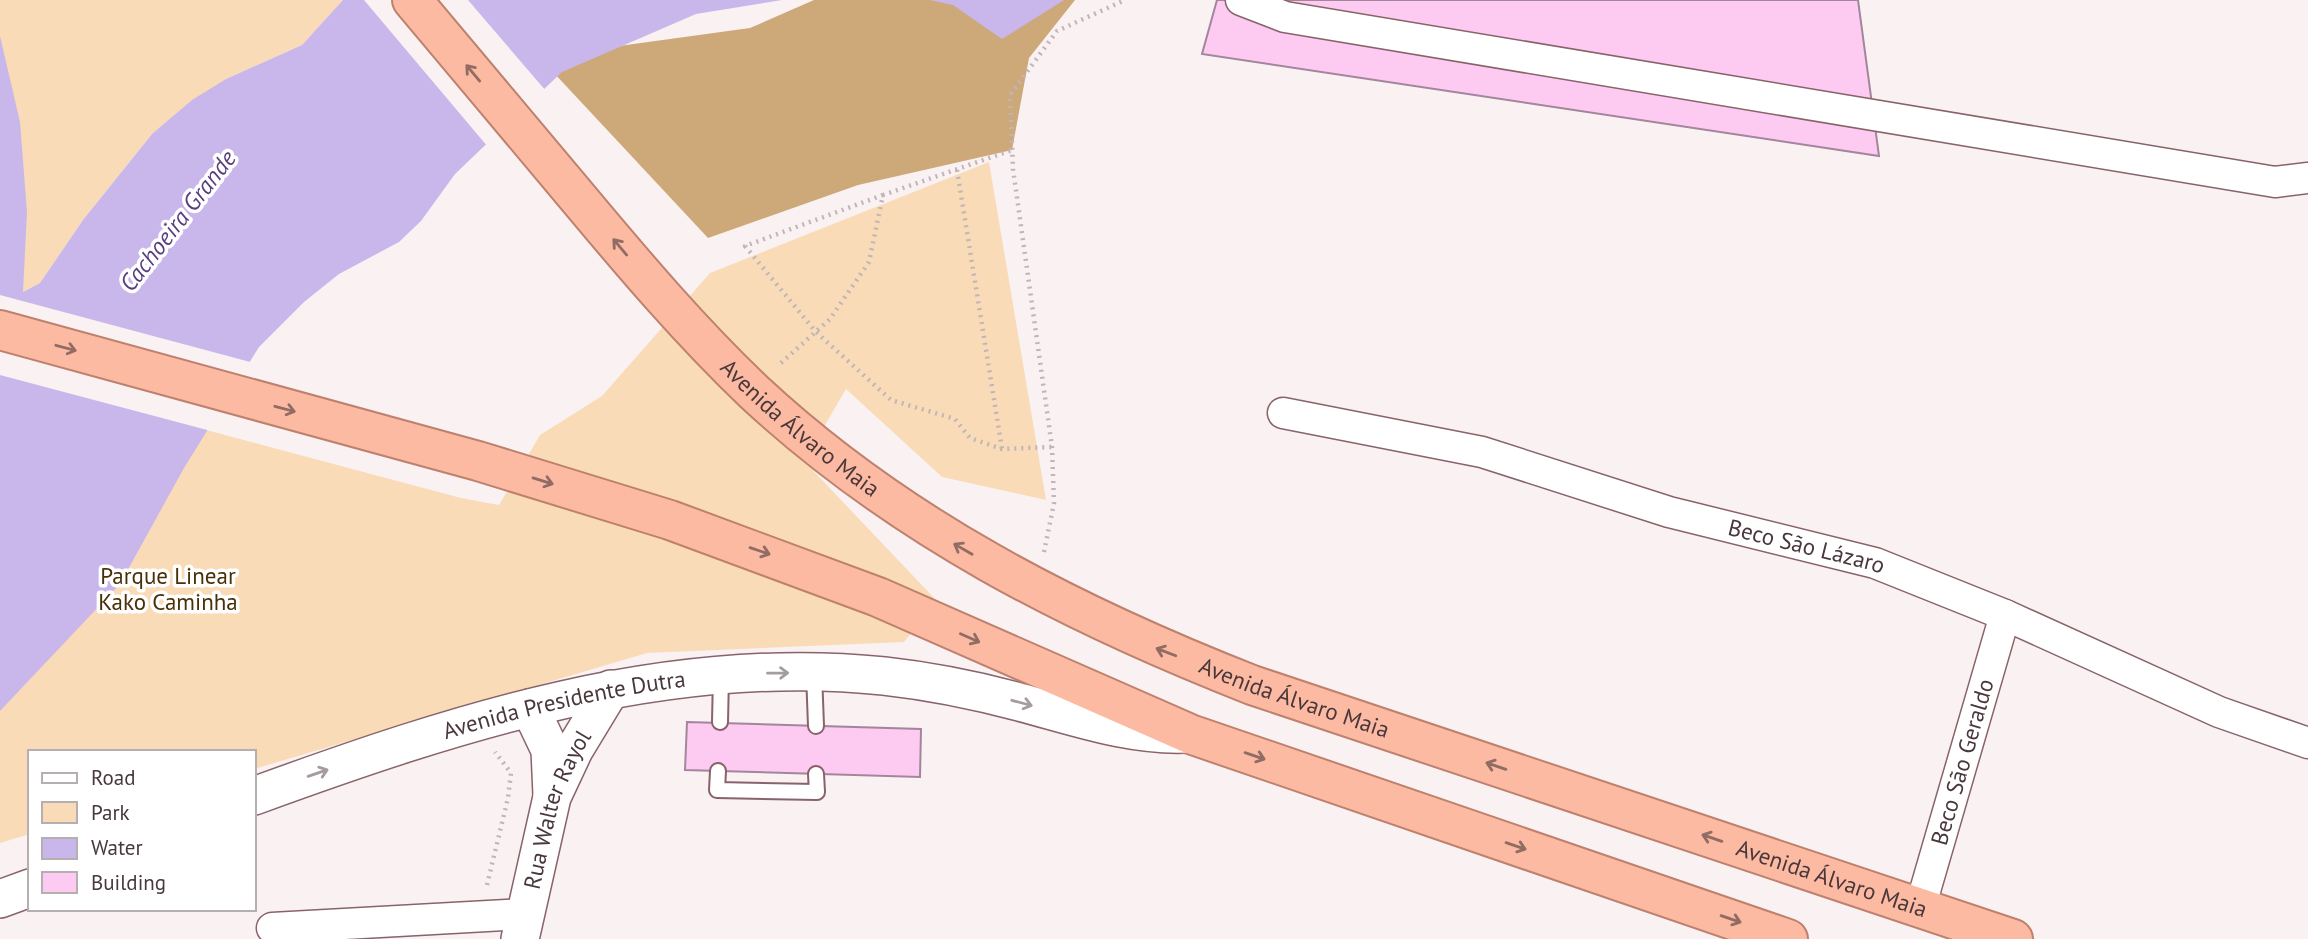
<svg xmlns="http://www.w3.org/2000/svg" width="2308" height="939" font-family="'PT Sans',sans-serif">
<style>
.green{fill:#f9dcb7}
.forest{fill:#cda879}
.water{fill:#c9b7ec}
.pier{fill:#faf1f2}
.building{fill:#fdcbf2;stroke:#a3859c;stroke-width:2}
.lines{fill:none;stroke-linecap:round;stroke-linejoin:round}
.service-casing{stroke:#88636a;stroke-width:18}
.minor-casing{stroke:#88636a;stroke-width:33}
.tertiary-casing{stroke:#88636a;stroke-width:40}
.trunk-casing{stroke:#bd816e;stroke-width:42}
.path{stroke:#c1b5b7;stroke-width:4.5;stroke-dasharray:2 5;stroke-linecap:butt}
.service{stroke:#fff;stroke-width:14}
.minor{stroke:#fff;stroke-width:30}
.tertiary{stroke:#fff;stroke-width:37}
.trunk{stroke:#fcbaa2;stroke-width:38}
.oneway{stroke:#916c64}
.oneway2{stroke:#a49c9d}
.labels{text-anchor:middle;stroke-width:7;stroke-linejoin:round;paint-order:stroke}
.street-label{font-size:23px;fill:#49383b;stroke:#fff}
.park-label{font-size:23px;fill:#493008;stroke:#fff}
.water-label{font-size:24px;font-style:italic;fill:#583e7f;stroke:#fff}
</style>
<rect width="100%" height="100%" fill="#faf1f2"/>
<path class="green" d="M 0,0 L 343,0 L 302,45 L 226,79 L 152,134 L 83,220 L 40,283 L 23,292 L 0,287 Z
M 989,162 L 1046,500 L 942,477 L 846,389 L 804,461 L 937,601 L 904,642 L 647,653 L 254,769 L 254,752 L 30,752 L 30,834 L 0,843 L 0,375 L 461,498 L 499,505 L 540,435 L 602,396 L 710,273 Z"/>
<path class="forest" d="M 814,0 L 1075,0 L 1029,58 L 1012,150 L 858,185 L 708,238 L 539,57 L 750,28 Z"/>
<path class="water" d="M 343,0 L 782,0 L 696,14 L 562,72 L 455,174 L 421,221 L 399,242 L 339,274 L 304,302 L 259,347 L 184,468 L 120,584 L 0,711 L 0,36 L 20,122 L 27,212 L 23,292 L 40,283 L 83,220 L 152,134 L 192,100 L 226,79 L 302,45 Z
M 930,0 L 1064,0 L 1002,39 L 953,5 Z"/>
<path class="pier" d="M 364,0 L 468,0 L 546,91 L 488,147 Z
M 0,295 L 254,363 L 211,431 L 0,375 Z"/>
<path class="building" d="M 1217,0 L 1858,0 L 1879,156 L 1202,54 Z
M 687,722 L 921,729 L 920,777 L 685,770 Z"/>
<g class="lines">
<g class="service-casing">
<path id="service" d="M 814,673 L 816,726
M 720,722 L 721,676
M 718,771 L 717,790 L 817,792 L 816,774"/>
</g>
<g class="minor-casing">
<g id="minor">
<path d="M 1241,0 L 1285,17 L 2275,182 L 2308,178"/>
<path id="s1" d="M 1283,413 L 1482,452 L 1669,512 L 1875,563 L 2005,615 L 2219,712 L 2308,743"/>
<path id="s2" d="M 1920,908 L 2005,615"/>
<path d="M 272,928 L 525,914"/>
</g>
</g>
<g class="tertiary-casing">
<g id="tertiary">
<path d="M 530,708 L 550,750 L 552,795"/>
<path id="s3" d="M 254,796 C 454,723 667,653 884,676 C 929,681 975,690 1019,702 C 1073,716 1128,736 1185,734"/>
<path d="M 0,899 L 30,888"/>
<path id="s4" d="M 520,939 L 552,797 L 574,750 L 611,689"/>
</g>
</g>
<g class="trunk-casing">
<g id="trunk">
<path id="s5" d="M 412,0 C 468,66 523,133 579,199 C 635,266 691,332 754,392 C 898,526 1071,614 1252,685 L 2013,939"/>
<path d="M 0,330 L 478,461 L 670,520 L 878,597 L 1190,734 L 1788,939"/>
</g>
</g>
<path class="path" d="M 957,170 L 1002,449
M 883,195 L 745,246 L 816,332 L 891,400 L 955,419 L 970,438 L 1002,449 L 1052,447
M 781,363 L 830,319 L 869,262 L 883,195 L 1012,150
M 1044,552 L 1054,503 L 1052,447 L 1013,169 L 1010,95 L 1057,31 L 1125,0
M 487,885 L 508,798 L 511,773 L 495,752"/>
<use href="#service" class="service"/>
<use href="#minor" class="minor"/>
<use href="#tertiary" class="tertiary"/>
<use href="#trunk" class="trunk"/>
</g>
<defs><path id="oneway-shaft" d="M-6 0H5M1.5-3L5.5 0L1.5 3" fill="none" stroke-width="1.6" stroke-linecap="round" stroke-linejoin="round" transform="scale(1.75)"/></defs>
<g class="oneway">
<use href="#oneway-shaft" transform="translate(473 73) rotate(-130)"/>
<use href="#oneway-shaft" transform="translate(620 247) rotate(-130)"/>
<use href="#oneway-shaft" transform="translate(66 348) rotate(15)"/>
<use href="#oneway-shaft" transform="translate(285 409) rotate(15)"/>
<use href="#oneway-shaft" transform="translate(543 481) rotate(17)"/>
<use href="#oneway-shaft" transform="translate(963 549) rotate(-150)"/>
<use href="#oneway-shaft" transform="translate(760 551) rotate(19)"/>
<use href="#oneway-shaft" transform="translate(970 638) rotate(24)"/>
<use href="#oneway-shaft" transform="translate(1166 652) rotate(-159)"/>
<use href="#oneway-shaft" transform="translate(1255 756) rotate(19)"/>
<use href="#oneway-shaft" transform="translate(1496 766) rotate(-161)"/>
<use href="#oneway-shaft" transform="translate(1712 838) rotate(-161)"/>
<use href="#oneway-shaft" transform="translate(1516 846) rotate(19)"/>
<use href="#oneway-shaft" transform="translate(1731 919) rotate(19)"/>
</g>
<g class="oneway2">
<use href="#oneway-shaft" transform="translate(778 673) rotate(-1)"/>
<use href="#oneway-shaft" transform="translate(1022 703) rotate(15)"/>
<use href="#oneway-shaft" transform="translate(318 773) rotate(-19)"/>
</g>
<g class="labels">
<g class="street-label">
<text dy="8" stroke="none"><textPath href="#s5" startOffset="579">Avenida Álvaro Maia</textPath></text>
<text dy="8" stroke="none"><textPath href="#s1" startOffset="541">Beco São Lázaro</textPath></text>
<text dy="8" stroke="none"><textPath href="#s5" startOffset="1146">Avenida Álvaro Maia</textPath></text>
<text dy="8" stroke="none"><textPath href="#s3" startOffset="324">Avenida Presidente Dutra</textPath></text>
<text dy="8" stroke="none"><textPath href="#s2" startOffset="152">Beco São Geraldo</textPath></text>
<text dy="8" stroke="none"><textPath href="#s4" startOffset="135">Rua Walter Rayol</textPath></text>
<text dy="8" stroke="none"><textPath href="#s5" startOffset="1713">Avenida Álvaro Maia</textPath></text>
</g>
<g class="park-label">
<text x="168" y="584">Parque Linear<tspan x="168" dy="26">Kako Caminha</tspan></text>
</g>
<g class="water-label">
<text transform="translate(178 221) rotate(-52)" y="8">Cachoeira Grande</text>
</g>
</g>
<rect x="28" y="750" width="228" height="161" fill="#ffffff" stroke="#b6afb1" stroke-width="2"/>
<rect x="42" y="773" width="35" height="10" fill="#ffffff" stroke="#b6afb1" stroke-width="2"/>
<text x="91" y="785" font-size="21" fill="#49383b">Road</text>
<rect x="42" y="802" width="35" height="21" fill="#f9dcb7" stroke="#b6afb1" stroke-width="2"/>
<text x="91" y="820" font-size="21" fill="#49383b">Park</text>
<rect x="42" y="838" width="35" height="21" fill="#c9b7ec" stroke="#b6afb1" stroke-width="2"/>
<text x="91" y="855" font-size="21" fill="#49383b">Water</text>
<rect x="42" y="872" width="35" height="21" fill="#fdcbf2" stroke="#b6afb1" stroke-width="2"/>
<text x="91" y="890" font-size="21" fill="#49383b">Building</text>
</svg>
